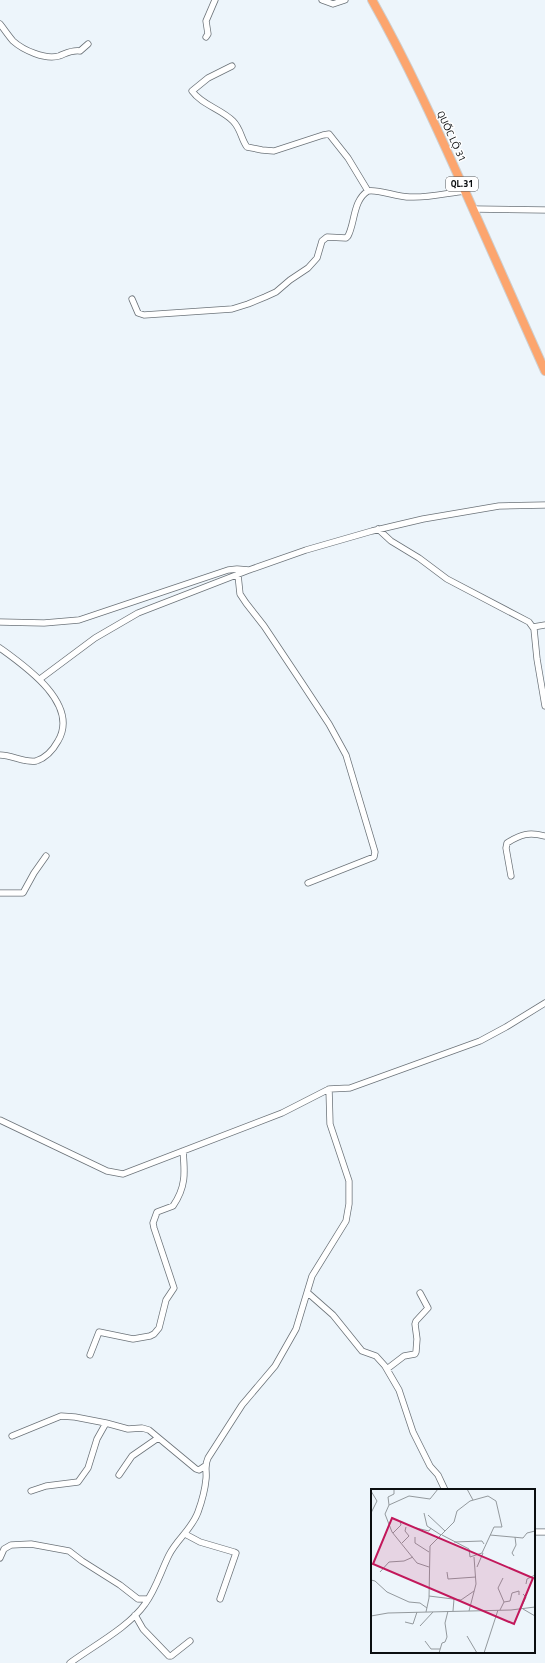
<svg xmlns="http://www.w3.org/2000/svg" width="545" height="1663" font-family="'Titillium Web',sans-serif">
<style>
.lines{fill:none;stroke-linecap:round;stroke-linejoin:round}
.minor-casing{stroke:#6c7379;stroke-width:7}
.highway-casing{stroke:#cecfcf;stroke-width:10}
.minor{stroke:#fff;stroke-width:5.5}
.highway{stroke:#fca56e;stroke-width:8}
.labels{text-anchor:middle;stroke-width:3;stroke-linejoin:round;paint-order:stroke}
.shield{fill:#fff;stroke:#545658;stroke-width:1}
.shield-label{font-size:9px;font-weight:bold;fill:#0b0e10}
.street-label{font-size:10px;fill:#0b0e10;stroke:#fff}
.inset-road{fill:none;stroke:#93999d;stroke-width:1}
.view{fill:#c2185b;fill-opacity:0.15;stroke:#c2185b;stroke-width:2}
.inset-edge{fill:none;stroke:#0b0e10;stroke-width:2}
</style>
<rect width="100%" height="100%" fill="#edf5fb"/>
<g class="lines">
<g class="minor-casing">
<path id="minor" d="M 322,0 L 333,4 L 345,0
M 0,24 C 4,29 8,35 13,41 C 23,50 45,60 59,56 C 67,53 71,50 80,51 L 88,44
M 206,37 L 208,34 L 206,21 L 215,0
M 232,66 L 208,78 L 192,91 C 202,105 221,109 233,121 C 241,129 241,139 247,147 L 262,150 L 274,151 L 323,135 L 329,134 L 348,158 L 368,191
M 474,209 L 545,210
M 132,299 L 138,313 L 144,315 L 232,309 L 248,304 L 265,297 L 276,292 L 290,280 L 308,268 L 317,258 L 322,241 L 327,237 L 346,238 L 348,236 C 355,223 353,200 368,191 C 378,189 397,197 410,197 C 428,198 447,193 465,191
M 378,529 L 391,541 L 419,558 L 447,579 L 529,622 L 534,629 L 537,659 L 545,706
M 238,575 L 240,594 L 246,603 L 264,626 L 302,683 L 329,724 L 346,755 L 375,852 L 374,857 L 308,883
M 0,622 L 44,623 L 79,620 L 228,570 L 237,569 L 249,570
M 533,627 L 545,625
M 0,648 C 25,666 80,704 58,741 C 53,750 46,758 36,761 C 24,763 12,755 0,755
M 40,679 L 95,638 L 138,613 L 249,570 L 306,550 L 372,531 L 423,519 L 499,506 L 545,505
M 511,876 L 506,848 L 507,843 C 521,834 529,832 545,836
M 0,893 L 23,893 L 34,873 L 46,856
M 0,1120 L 107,1171 L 123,1174 L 282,1113 L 329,1089 L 350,1088 L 480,1041 L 506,1027 L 545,1003
M 308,1293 L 333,1315 L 362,1351 L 376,1356 L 385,1366 L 399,1390 L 413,1432 L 430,1466 L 438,1475 L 445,1490
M 90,1355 L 99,1332 L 133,1339 L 150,1336 L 154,1334 L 159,1328 L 166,1300 L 174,1288 L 154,1228 L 153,1223 L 157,1212 L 173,1206 C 186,1187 185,1173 183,1151
M 387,1369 L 404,1356 L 415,1354 L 416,1352 L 417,1339 L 415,1324 L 416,1321 L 428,1308 L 420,1293
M 12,1436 L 61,1416 L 75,1417 L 106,1423
M 119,1475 L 132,1456 L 158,1438
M 31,1491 L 46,1486 L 78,1482 L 88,1468 L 97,1439 L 106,1423 L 128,1429 L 142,1428 L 149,1430 L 196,1469 L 199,1470 L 205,1466
M 534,1532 L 545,1532
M 185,1534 L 200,1542 L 234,1552 L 236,1553 L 220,1599
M 0,1558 L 4,1549 L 11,1545 L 31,1544 L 69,1551 L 82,1561 L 120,1585 L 138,1599 L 148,1599
M 135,1615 L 143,1629 L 169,1656 L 171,1656 L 190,1641
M 70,1663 C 93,1646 129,1627 145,1604 C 156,1589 161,1571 169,1555 C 177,1539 192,1529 198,1512 C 202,1501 205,1490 206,1479 C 207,1471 204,1466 208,1458 L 242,1405 L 275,1366 L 296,1329 L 312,1276 L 346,1221 L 349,1204 L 349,1181 L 330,1124 L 329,1089"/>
</g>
<g class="highway-casing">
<path id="highway" d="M 372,0 C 407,62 436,126 465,191 C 492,251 518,311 545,371"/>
</g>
<use href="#minor" class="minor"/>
<use href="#highway" class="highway"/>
</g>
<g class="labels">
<rect class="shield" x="446" y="177" width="32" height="14" rx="3"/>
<g class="shield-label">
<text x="462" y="187">QL.31</text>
</g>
<g class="street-label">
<text transform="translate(452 136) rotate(65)" y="4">QUỐC LỘ 31</text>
</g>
</g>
<g transform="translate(371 1489)">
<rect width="164" height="164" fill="#edf5fb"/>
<path class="inset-road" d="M 23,0 L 23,5 L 17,8 L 18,16 L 14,25 L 21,43 L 46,74 L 58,78M 96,0 L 102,11M 0,2 L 6,12 L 0,24M 18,16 L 38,7 L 59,10 L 67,0M 53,24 L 56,37 L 70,46M 57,26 L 74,42M 45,39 L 58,42 L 60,39M 22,44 L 30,36 L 29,32M 119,46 L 152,49 L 156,44 L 164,42M 44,48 L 44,54 L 58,63M 83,53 L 111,52 L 113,55M 31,54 L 38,47 L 34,42 L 35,38M 143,67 L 141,64 L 145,56 L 144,48M 106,78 L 112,64M 9,83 L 18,73 L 33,72 L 42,68M 76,83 L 77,90 L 105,88M 0,91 L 4,92 L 16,103 L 38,113 L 49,114 L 56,119M 155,95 L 156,90 L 164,86M 58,107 L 90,111 L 103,102M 133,113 L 139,112 L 141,104 L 148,102 L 148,106M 150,119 L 155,108 L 152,105M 152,120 L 164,127M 129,121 L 133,113 L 127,99 L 132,89M 82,122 L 83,110M 98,122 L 105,95 L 103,68M 55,123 L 58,109 L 59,57 L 83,33 L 86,22 L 99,12 L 117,7 L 125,12 L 131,38 L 123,38 L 111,64 L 99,68 L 98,60 L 71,46M 0,127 L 17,124 L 140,121 L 164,118M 34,133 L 42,135 L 46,123M 49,137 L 62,123M 96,147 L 106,164M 54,152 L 60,160 L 69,160M 68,164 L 71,154 L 74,153 L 76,148 L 74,134 L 77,122M 113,164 L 127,121"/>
<path class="view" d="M 21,29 L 162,89 L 143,135 L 2,75 Z"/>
<rect width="164" height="164" class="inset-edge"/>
</g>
</svg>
